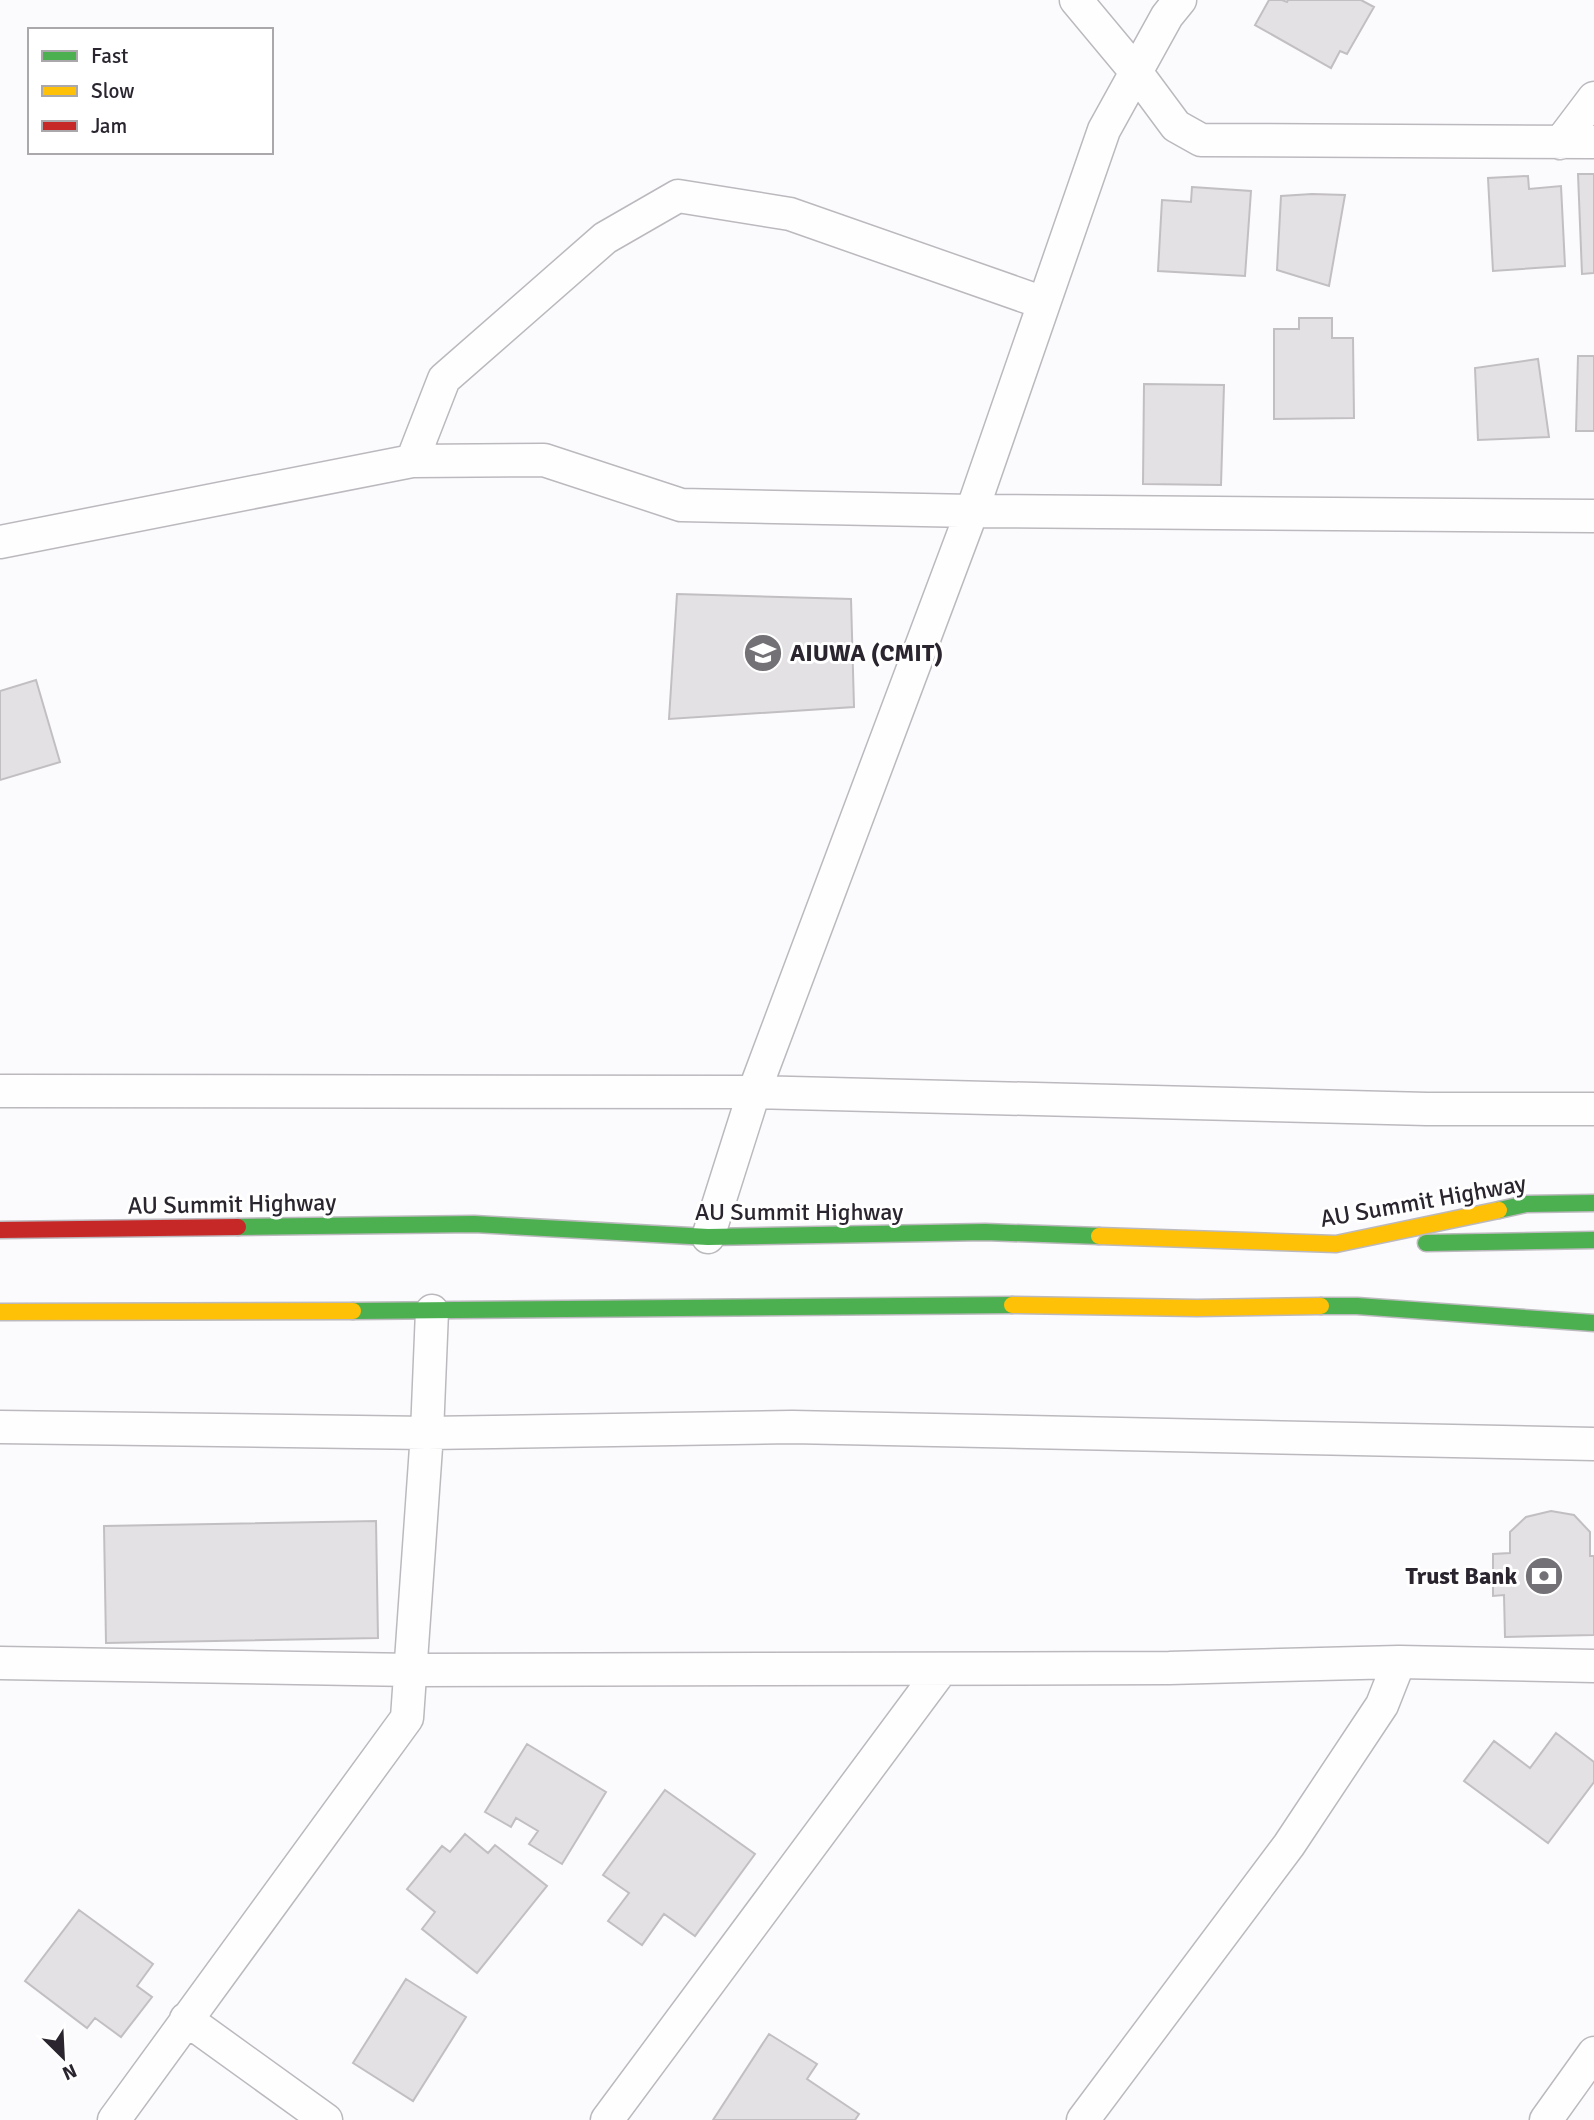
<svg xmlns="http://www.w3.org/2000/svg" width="1594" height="2120" font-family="Signika,sans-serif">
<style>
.building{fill:#e4e1e5;stroke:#c2bfc3;stroke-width:2}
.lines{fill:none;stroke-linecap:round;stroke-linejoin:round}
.street-casing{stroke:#bcb9be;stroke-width:35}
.fast-casing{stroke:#bcb9be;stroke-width:19}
.slow-casing{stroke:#bcb9be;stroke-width:19}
.jam-casing{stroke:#bcb9be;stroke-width:19}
.street{stroke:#fefeff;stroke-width:32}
.fast{stroke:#4caf50;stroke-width:16}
.slow{stroke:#ffc107;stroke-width:16}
.jam{stroke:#c62828;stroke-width:16}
.labels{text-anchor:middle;stroke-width:6;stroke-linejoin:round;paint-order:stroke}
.poi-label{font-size:24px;font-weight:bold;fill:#2a252e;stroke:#fff;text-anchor:start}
.street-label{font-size:24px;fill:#2a252e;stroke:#fff}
</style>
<rect width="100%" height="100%" fill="#fbfafc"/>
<path class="building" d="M 1269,0 L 1282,0 L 1287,2 L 1288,0 L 1361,0 L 1374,7 L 1347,54 L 1340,51 L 1331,68 L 1255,25 Z
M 1578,174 L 1594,174 L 1594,273 L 1582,274 Z
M 1528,176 L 1529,189 L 1561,186 L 1565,266 L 1493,271 L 1488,178 Z
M 1192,187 L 1251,191 L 1245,276 L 1158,271 L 1162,200 L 1191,202 Z
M 1312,194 L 1345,195 L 1329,286 L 1277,270 L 1281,196 Z
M 1299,318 L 1332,318 L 1332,338 L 1353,338 L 1354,418 L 1274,419 L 1274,329 L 1299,329 Z
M 1578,356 L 1594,356 L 1594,431 L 1576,431 Z
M 1538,359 L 1549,437 L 1478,440 L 1475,368 Z
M 1144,384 L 1224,385 L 1221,485 L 1143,484 Z
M 677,594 L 851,599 L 854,707 L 669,719 Z
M 36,680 L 60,762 L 0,780 L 0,691 Z
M 1551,1511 L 1574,1515 L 1590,1532 L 1590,1556 L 1594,1556 L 1594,1635 L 1505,1637 L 1504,1595 L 1493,1596 L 1493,1554 L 1510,1553 L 1510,1532 L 1526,1517 Z
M 376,1521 L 378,1638 L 106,1643 L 104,1526 Z
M 1556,1733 L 1594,1762 L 1594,1782 L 1548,1843 L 1464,1781 L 1494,1741 L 1530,1768 Z
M 527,1744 L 606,1792 L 562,1864 L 529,1844 L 538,1831 L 516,1818 L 511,1827 L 485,1812 Z
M 665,1790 L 755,1854 L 695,1936 L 664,1914 L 642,1945 L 608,1921 L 629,1893 L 603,1875 Z
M 465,1834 L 488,1853 L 495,1845 L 547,1886 L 477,1973 L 422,1929 L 435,1912 L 407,1889 L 442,1846 L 450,1852 Z
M 79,1910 L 153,1964 L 137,1986 L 152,1997 L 121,2037 L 95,2018 L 87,2028 L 25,1981 Z
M 406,1979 L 466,2017 L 413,2101 L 353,2063 Z
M 769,2034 L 817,2064 L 807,2079 L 859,2114 L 855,2120 L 713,2120 Z"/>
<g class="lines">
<g class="street-casing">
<path id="street" d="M 1076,0 L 1136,72 L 1176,126 L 1201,140 L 1594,142
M 1560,143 L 1594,98
M 412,461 L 444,379 L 605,238 L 678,196 L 790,214 L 1044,303
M 0,542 L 412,461 L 544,460 L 681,505 L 972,511 L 1594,516
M 0,1091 L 754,1092 L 1427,1109 L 1594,1109
M 708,1237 L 754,1092 L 972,511 L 1104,130 L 1167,16 L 1180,0
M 0,1427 L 427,1433 L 792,1427 L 1594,1444
M 0,1663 L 412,1670 L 1169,1668 L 1399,1662 L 1594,1666
M 186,2019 L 326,2120
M 114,2120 L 407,1718 L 427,1433 L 432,1311
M 607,2120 L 941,1670
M 1083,2120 L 1289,1845 L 1382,1705 L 1399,1662
M 1546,2120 L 1594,2053"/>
</g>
<g class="fast-casing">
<path id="fast" d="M 1499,1210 L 1526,1204 L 1594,1203
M 238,1227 L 474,1224 L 708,1237 L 985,1232 L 1099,1236
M 1426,1243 L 1594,1240
M 1321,1306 L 1357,1306 L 1594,1323
M 353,1311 L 1012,1305"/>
</g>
<g class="slow-casing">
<path id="slow" d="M 1099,1236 L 1336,1244 L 1499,1210
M 1012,1305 L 1197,1308 L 1321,1306
M 0,1312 L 353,1311"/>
</g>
<g class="jam-casing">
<path id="jam" d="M 0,1230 L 238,1227"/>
</g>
<use href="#street" class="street"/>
<use href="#fast" class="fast"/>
<use href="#slow" class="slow"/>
<use href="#jam" class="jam"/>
</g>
<defs>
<g id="university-disc" transform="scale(2.0125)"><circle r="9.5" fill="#737076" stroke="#fff"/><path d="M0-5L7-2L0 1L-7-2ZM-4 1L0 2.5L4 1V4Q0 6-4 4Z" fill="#fff"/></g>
<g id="bank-disc" transform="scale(2.0125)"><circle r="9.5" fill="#737076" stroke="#fff"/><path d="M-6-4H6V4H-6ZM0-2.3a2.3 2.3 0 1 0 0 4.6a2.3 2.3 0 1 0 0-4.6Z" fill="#fff"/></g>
</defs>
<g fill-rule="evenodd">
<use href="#university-disc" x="763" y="653"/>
<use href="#bank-disc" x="1544" y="1576"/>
</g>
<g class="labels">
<g class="poi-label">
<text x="790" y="661">AIUWA (CMIT)</text>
<text x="1517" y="1584" text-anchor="end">Trust Bank</text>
</g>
<g class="street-label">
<text transform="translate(1423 1201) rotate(-10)" y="8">AU Summit Highway</text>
<text transform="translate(232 1204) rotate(-1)" y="8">AU Summit Highway</text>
<text x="799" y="1220">AU Summit Highway</text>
</g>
</g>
<rect x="28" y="28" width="245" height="126" fill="#ffffff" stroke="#aaa8ab" stroke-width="2"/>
<rect x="42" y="51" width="35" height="10" fill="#4caf50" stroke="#aaa8ab" stroke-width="2"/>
<text x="91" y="63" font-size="21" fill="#2a252e">Fast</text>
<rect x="42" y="86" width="35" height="10" fill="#ffc107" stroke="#aaa8ab" stroke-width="2"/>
<text x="91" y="98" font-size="21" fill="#2a252e">Slow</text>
<rect x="42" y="121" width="35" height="10" fill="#c62828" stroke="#aaa8ab" stroke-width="2"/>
<text x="91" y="133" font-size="21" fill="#2a252e">Jam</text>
<g transform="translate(63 2057) rotate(156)" stroke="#ffffff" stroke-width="5" paint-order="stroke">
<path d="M0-5L12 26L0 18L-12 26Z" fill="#2a252e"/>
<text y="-10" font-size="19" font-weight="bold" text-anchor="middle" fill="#2a252e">N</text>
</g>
</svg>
